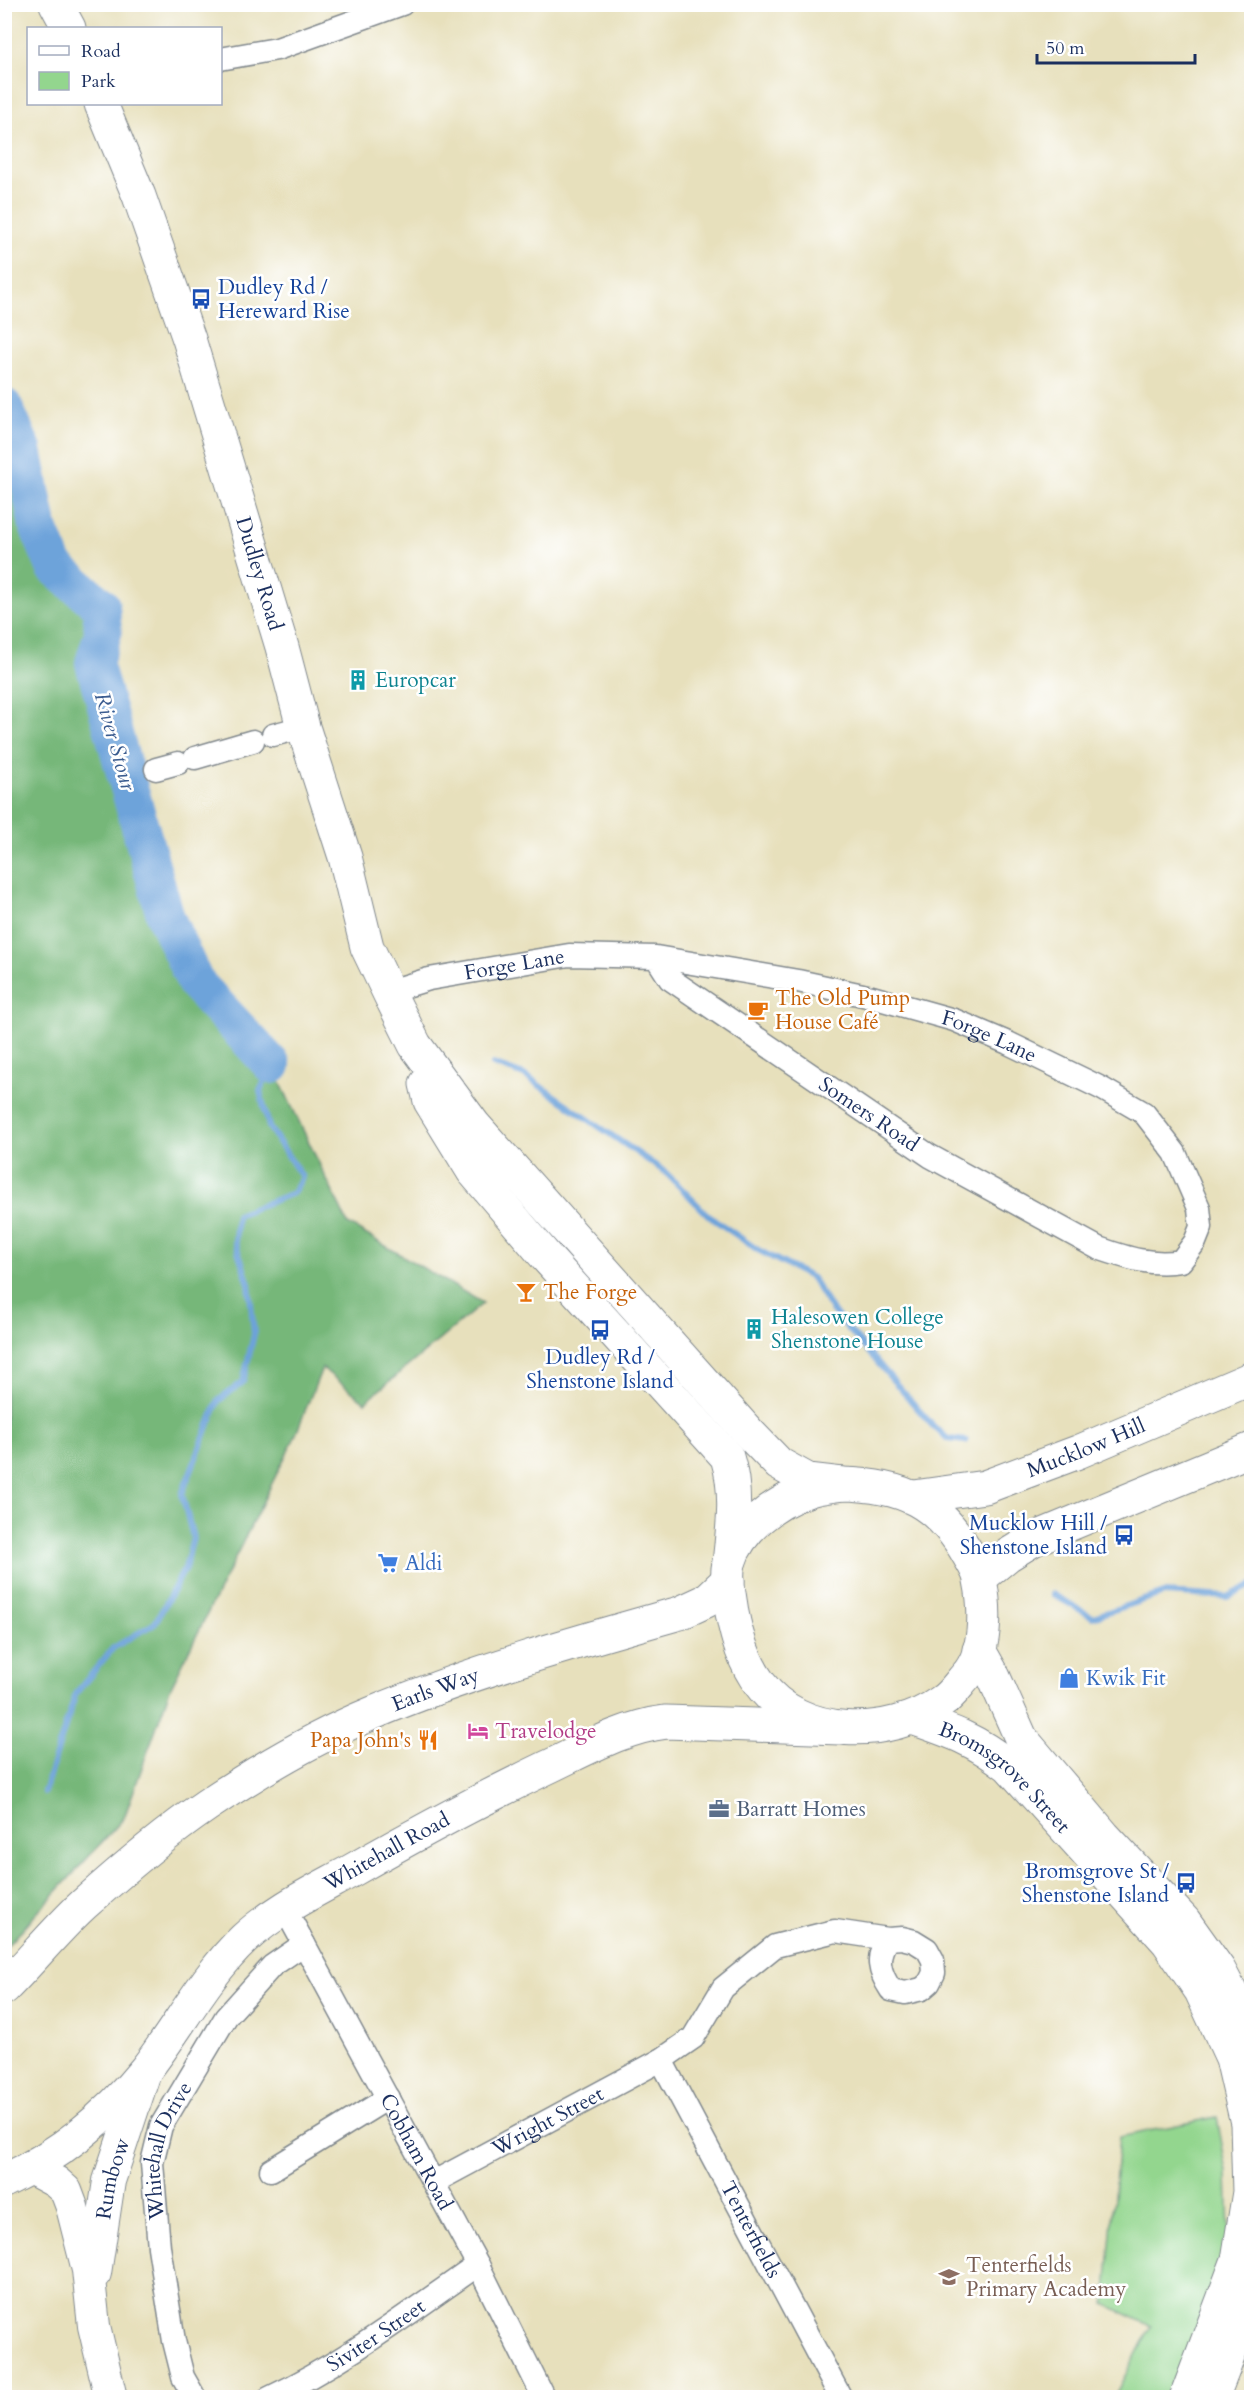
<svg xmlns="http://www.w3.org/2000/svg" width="1256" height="2402" font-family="Cardo,serif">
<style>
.green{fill:#93d68e;stroke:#578276;stroke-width:1.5}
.forest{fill:#76b779;stroke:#48736c;stroke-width:1.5}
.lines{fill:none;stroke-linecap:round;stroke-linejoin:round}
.stream{stroke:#6da3da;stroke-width:6}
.river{stroke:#6da3da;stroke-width:38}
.street-casing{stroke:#81888d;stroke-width:25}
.secondary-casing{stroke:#81888d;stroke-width:34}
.primary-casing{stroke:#81888d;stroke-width:35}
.highway-casing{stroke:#81888d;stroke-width:35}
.street{stroke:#fff;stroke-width:22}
.secondary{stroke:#fff;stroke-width:32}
.primary{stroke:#fff;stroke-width:33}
.highway{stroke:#fff;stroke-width:33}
.labels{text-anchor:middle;stroke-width:5;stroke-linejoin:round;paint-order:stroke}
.transit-label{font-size:21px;fill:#164399;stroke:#fff;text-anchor:end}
.street-label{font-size:21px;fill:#1b2f5e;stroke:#fff}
.culture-label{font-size:21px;fill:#0d838f;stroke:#fff;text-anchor:start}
.food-label{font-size:21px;fill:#c56008;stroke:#fff;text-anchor:start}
.shop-label{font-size:21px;fill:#366cbe;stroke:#fff;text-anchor:start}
.hotel-label{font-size:21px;fill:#b23c85;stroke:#fff;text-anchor:start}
.service-label{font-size:21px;fill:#4e5e75;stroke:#fff;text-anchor:start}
.education-label{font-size:21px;fill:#785e54;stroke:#fff;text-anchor:start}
.water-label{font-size:22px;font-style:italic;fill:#3c5d90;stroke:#fff}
</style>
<rect width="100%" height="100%" fill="#fff"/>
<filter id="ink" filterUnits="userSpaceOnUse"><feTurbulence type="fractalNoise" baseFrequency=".0167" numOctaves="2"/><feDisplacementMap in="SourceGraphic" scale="12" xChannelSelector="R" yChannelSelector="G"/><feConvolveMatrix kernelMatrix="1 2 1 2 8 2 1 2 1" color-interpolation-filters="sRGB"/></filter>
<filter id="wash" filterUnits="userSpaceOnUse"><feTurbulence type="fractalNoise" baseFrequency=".008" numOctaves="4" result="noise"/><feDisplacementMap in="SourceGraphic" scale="24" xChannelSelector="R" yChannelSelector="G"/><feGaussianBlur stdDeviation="1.35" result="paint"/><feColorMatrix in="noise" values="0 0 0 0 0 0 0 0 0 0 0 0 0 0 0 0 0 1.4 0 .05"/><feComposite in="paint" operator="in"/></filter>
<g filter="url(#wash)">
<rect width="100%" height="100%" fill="#e7e0bc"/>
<path class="green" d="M 1217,2117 L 1227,2172 L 1229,2238 L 1174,2397 L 1114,2397 L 1151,2326 L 1105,2304 L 1119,2137 Z"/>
<path class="forest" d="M 5,407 L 23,450 L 38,526 L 55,567 L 78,569 L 103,586 L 107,668 L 146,810 L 166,918 L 195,982 L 272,1065 L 348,1224 L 483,1303 L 365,1402 L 322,1368 L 294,1439 L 170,1689 L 124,1818 L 5,1948 Z"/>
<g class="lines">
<path class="stream" d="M 493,1064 L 524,1075 L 665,1172 L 709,1216 L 758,1250 L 812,1278 L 831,1309 L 932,1425 L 948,1439 L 966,1441
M 1052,1594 L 1093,1617 L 1164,1593 L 1228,1597 L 1252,1585
M 44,1792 L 76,1693 L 113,1648 L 155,1623 L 185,1568 L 193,1538 L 182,1494 L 218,1401 L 243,1382 L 254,1334 L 249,1284 L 235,1242 L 237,1215 L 293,1193 L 302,1177 L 269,1127 L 260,1091 L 272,1065"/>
<path class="river" d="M 4,407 L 23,450 L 38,526 L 55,567 L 101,606 L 103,633 L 94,663 L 166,918 L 195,982 L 272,1065"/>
</g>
</g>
<g filter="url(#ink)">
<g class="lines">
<g class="street-casing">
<g id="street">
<path d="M 220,59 L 277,49 L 402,4"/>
<path d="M 273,735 L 303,727"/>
<path d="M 195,758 L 253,741"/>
<path d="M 156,769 L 178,763"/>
<path id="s1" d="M 390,995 L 403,987 L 429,979 L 569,955 L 656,957 L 798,981 L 872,997 L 954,1020 L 1008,1043 L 1101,1088 L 1144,1113 L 1175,1153 L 1199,1208 L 1201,1227 L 1195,1242 L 1181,1261 C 1151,1266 1127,1258 1098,1248 L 930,1156 L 670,979 L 656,957"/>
<path id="s2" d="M 285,1909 L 478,2265 L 544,2398"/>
<path id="s3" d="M 661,2060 L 841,2398"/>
<path d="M 271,2170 L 388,2098"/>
<path id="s4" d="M 434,2182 L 661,2060 L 693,2038 L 723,1988 L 775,1946 L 835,1931 L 888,1939 L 902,1938 L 914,1941 L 927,1949 L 933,1960 L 934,1973 L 929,1983 L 922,1989 L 905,1993 L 891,1990 C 879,1972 875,1957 888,1939"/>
<path id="s5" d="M 195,2398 L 183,2377 L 174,2341 L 159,2247 L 152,2163 L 161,2126 L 226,2017 L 272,1966 L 304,1944"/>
<path id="s6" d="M 269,2398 C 344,2363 411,2311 478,2265"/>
</g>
</g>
<g class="secondary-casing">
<g id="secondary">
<path d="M 30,2168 L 56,2182 L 66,2191 L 72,2207 L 88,2270 L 94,2326 L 111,2398"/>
<path id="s7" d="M 95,2273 L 109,2181 L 146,2069"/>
</g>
</g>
<g class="primary-casing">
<g id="primary">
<path d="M 56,4 L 69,28"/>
<path id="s8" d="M 101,104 L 139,196 L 189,339 L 282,647 L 303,727 L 345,857 L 367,947 L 390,995 L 415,1045 L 474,1125 L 749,1433 L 779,1464 L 808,1480 L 842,1484"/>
<path d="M 426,1084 L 430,1101 L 473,1171 L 547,1258 L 727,1457 C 738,1492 733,1527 729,1563"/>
<path d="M 979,1650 L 992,1673 L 1021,1738 L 1104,1836 L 1184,1921 L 1219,1970 L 1252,2033"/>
<path id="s9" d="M 912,1718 C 953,1732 974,1739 1009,1766 L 1168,1942 L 1201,1991 L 1232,2058 L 1247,2123 L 1249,2192 L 1238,2260 L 1186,2398"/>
<path d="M 1212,2398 L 1252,2295"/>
</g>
</g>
<g class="highway-casing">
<g id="highway">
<path d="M 842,1484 C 903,1485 939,1502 969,1556 C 973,1563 979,1572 980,1580 C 986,1609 987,1653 966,1676 C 958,1685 951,1696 941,1702 C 889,1739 800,1739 760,1684 C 744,1663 737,1638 732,1613 C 730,1597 725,1579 729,1563 C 739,1529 775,1502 807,1491 C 818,1487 831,1486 842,1484 Z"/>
<path id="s10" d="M 914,1497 L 985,1487 L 1078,1452 L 1252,1378"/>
<path d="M 980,1578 L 1008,1555 L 1034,1539 L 1252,1449"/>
<path id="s11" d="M 4,1988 C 31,1961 55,1931 83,1905 C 122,1870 163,1835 207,1805 C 259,1770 315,1737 373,1713 C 473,1671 577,1642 680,1613 L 706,1601 L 728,1580"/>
<path id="s12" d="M 4,2181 C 59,2155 108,2116 146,2069 C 179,2027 205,1976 244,1939 C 275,1910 315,1891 351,1871 C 416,1834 481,1799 548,1767 C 586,1749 624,1727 666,1722 L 840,1728"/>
</g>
</g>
<use href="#street" class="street"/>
<use href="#secondary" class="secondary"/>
<use href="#primary" class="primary"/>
<use href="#highway" class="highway"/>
</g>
</g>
<defs>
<g id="bus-bare" transform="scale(1.62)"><path d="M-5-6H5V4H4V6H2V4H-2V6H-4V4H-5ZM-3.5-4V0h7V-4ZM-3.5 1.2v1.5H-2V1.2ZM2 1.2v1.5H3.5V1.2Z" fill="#1a4fb4" stroke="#fff" stroke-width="2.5" paint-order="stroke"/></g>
<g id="building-bare" transform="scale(1.62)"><path d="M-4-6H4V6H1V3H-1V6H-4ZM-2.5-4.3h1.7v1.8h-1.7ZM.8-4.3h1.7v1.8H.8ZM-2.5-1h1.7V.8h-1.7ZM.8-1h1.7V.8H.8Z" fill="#0f9aa8" stroke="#fff" stroke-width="2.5" paint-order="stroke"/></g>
<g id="cafe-bare" transform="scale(1.62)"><path d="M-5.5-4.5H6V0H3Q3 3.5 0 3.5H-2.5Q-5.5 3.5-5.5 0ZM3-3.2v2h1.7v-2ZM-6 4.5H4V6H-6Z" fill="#e8710a" stroke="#fff" stroke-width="2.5" paint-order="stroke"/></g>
<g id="bar-bare" transform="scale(1.62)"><path d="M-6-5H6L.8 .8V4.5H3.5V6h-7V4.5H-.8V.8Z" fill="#e8710a" stroke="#fff" stroke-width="2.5" paint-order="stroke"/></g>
<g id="supermarket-bare" transform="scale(1.62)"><path d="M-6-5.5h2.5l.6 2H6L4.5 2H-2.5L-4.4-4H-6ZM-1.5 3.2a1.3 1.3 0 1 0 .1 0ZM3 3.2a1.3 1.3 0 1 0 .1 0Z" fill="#3f7fe0" stroke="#fff" stroke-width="2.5" paint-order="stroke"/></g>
<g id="shop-bare" transform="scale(1.62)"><path d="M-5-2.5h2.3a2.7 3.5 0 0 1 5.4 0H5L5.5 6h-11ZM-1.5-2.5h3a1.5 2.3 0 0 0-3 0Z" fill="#3f7fe0" stroke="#fff" stroke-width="2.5" paint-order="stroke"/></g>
<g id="hotel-bare" transform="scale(1.62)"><path d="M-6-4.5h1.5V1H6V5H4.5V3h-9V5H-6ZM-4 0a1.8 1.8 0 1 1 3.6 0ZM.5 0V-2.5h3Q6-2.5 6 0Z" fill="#d1479c" stroke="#fff" stroke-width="2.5" paint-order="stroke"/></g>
<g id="restaurant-bare" transform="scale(1.62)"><path d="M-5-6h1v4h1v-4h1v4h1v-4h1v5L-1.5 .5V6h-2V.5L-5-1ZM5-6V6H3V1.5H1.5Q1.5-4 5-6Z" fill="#e8710a" stroke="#fff" stroke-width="2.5" paint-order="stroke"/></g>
<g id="office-bare" transform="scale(1.62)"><path d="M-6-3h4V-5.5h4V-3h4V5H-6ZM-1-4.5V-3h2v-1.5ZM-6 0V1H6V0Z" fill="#5c6f8a" stroke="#fff" stroke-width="2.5" paint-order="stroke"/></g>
<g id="school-bare" transform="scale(1.62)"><path d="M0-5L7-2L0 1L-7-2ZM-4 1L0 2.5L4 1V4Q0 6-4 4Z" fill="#8d6e63" stroke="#fff" stroke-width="2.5" paint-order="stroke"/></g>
</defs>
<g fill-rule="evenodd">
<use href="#bus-bare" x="201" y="299"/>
<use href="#building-bare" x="358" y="680"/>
<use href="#cafe-bare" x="758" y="1010"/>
<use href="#bar-bare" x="526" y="1292"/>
<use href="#building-bare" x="754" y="1329"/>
<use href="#bus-bare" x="600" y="1330"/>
<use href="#bus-bare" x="1124" y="1535"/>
<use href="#supermarket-bare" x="388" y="1563"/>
<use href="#shop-bare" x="1069" y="1678"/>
<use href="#hotel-bare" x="478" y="1731"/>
<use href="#restaurant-bare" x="428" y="1740"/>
<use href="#office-bare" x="719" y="1809"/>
<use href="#bus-bare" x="1186" y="1883"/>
<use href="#school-bare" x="949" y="2277"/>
</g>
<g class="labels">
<g class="transit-label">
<text x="218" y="294" text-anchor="start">Dudley Rd /<tspan x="218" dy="24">Hereward Rise</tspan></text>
<text x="600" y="1364" text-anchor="middle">Dudley Rd /<tspan x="600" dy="24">Shenstone Island</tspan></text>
<text x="1107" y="1530">Mucklow Hill /<tspan x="1107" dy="24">Shenstone Island</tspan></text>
<text x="1169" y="1878">Bromsgrove St /<tspan x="1169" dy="24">Shenstone Island</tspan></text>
</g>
<g class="street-label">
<text dy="7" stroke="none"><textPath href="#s8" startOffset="496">Dudley Road</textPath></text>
<text dy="7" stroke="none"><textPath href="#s1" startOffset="129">Forge Lane</textPath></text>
<text dy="7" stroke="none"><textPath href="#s1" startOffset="615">Forge Lane</textPath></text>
<text transform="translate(869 1114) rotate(34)" y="7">Somers Road</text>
<text dy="7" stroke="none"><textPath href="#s10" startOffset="180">Mucklow Hill</textPath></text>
<text dy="7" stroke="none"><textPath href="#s11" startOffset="531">Earls Way</textPath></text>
<text dy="7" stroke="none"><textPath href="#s9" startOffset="112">Bromsgrove Street</textPath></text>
<text dy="7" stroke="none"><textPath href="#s12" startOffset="513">Whitehall Road</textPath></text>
<text dy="7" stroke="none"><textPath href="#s4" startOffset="129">Wright Street</textPath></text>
<text dy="7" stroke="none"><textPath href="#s5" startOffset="256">Whitehall Drive</textPath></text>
<text dy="7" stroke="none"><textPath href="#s2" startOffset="276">Cobham Road</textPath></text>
<text dy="7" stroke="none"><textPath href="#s7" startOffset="96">Rumbow</textPath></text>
<text dy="7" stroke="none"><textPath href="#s3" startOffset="192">Tenterfields</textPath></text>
<text dy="7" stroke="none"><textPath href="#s6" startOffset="124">Siviter Street</textPath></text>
</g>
<g class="culture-label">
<text x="375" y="687">Europcar</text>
<text x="771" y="1324">Halesowen College<tspan x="771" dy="24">Shenstone House</tspan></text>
</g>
<g class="food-label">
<text x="775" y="1005">The Old Pump<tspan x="775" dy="24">House Café</tspan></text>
<text x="543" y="1299">The Forge</text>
<text x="411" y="1747" text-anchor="end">Papa John's</text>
</g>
<g class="shop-label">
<text x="405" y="1570">Aldi</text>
<text x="1086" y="1685">Kwik Fit</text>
</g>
<g class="hotel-label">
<text x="495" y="1738">Travelodge</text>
</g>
<g class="service-label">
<text x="736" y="1816">Barratt Homes</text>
</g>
<g class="education-label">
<text x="966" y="2272">Tenterfields<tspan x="966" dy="24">Primary Academy</tspan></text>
</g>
<g class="water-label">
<text transform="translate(116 741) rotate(74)" y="8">River Stour</text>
</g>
</g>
<rect width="1256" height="2402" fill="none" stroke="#fff" stroke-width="24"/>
<rect x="27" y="27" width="195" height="78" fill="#ffffff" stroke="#a4acbf" stroke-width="1.5"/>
<rect x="39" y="46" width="30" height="9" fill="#ffffff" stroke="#a4acbf" stroke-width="1.5"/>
<text x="81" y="57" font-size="18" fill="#1b2f5e">Road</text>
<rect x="39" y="72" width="30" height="18" fill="#93d68e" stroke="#a4acbf" stroke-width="1.5"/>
<text x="81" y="87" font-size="18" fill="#1b2f5e">Park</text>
<path d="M1037 54v9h158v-9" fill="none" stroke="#1b2f5e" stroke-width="3"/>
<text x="1046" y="54" font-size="18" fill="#1b2f5e" stroke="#ffffff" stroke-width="4.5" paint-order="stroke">50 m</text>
</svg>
